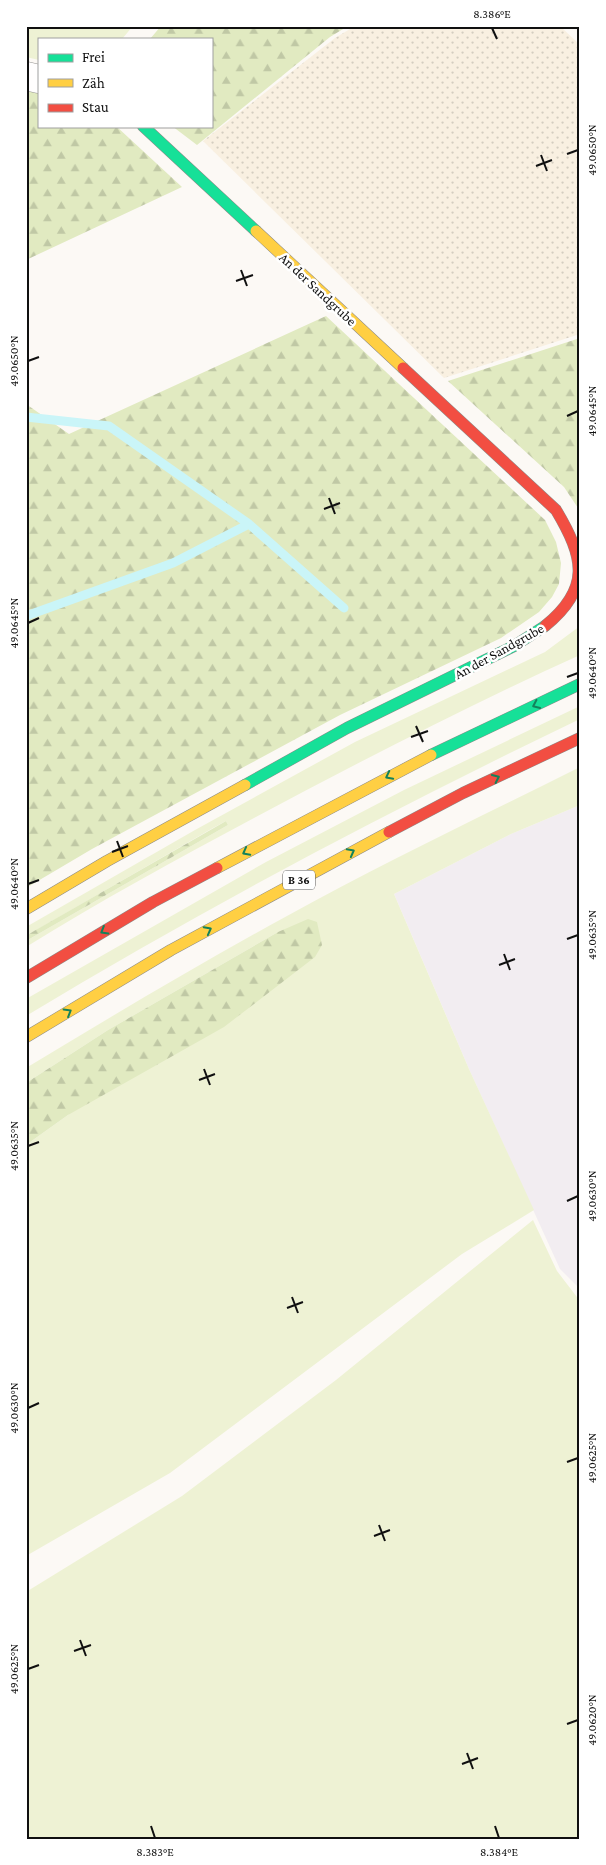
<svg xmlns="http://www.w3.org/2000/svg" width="606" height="1865" font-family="'Crimson Pro',serif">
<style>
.industrial{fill:#f2edf1}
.farmland{fill:url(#farmland-dots)}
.grass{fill:#eef2d4}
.forest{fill:url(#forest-firs)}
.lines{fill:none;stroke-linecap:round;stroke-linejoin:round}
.stream{stroke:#caf5f8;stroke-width:9}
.street-casing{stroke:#969593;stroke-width:29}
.fast-casing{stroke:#8d8c8a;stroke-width:12}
.slow-casing{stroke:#8d8c8a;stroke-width:12}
.jam-casing{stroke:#8d8c8a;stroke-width:12}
.street{stroke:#fffefe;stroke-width:28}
.fast{stroke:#16e098;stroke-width:11}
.slow{stroke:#ffcf43;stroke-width:11}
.jam{stroke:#f24e42;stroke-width:11}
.oneway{stroke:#13825b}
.ticks{fill:none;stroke:#101010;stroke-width:2}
.labels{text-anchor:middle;stroke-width:5;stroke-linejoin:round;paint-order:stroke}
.shield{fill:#fff;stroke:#585858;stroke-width:1}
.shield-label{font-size:12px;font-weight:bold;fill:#101010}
.street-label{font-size:14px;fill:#101010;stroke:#fff}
.neatline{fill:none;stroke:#101010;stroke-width:2}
.ticks-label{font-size:12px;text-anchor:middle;fill:#101010}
</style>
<defs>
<pattern id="farmland-dots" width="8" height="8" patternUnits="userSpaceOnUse" patternTransform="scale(1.25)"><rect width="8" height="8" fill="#f9f0e1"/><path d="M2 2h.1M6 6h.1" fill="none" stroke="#d4cdc0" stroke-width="1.8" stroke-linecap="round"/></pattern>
<pattern id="forest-firs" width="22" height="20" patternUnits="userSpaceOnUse" patternTransform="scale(1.25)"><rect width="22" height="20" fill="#e1eac1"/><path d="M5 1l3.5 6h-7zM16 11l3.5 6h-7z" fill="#c0c8a5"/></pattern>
</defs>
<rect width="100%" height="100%" fill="#fcf9f5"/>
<path class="industrial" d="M 580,805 L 580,1289 L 560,1269 L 469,1069 L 394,894 L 511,834 Z"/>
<path class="farmland" d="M 355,26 L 560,26 L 580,45 L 580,334 L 444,378 L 203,141 L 335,38 Z"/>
<path class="grass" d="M 26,26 L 133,26 L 122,39 L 39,39 L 39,60 L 26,57 Z
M 580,626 L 580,655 C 469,705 361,761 254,818 C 177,859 100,901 26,947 L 26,941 L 228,825 L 226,821 L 213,828 L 26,936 L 26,927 L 195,830 L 355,742 L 545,652 Z
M 580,706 L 580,719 C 391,810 206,907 26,1016 L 26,999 L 266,862 L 404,790 Z
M 580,767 L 580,805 L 511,834 L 394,894 L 469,1069 L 534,1210 L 462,1254 L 170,1473 L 26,1556 L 26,1145 L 68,1115 L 278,932 L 108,1030 L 26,1083 L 26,1068 C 112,1016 199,964 287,916 C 383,863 482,816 580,767 Z
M 533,1220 L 557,1271 L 580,1301 L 580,1839 L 26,1839 L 26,1592 L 182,1496 L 336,1380 Z"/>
<path class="forest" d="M 161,26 L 348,26 L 330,37 L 197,145 L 172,126 L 211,126 L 211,39 L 150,39 Z
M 26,89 L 39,91 L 39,126 L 116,126 L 182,187 L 26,260 Z
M 326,316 L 545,520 L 556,542 L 561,563 L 559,584 L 552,597 L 539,612 L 501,638 L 340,715 L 92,849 L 26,888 L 26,404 L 69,434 Z
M 580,338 L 580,511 L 564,487 L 448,381 Z
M 226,821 L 228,825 L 26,941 L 26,936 L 34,931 Z
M 308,919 L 317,922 L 322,945 L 315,957 L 224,1027 L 68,1115 L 26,1145 L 26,1083 L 108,1030 L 278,932 Z"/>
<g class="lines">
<path class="stream" d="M 26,417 L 109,426 L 249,524 L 344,608
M 26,616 L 173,563 L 249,524"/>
<g class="street-casing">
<path id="street" d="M 26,76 L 39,79"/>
</g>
<g class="fast-casing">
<path id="fast" d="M 143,126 L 256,231
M 431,755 L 580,684
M 245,785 L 347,728 L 514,646 L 545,626"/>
</g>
<g class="slow-casing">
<path id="slow" d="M 256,231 L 403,368
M 217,868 L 431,755
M 26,909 L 107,861 L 245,785
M 26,1037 L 171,950 L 389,832"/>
</g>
<g class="jam-casing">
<path id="jam" d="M 403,368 L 556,510 C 584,557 592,588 545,626
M 389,832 L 463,793 L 580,738
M 26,978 L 153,902 L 217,868"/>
</g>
<use href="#street" class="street"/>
<use href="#fast" class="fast"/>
<use href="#slow" class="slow"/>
<use href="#jam" class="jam"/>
</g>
<defs><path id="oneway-chevron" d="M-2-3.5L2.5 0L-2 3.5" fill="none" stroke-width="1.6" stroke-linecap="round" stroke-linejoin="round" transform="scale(1.25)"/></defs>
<g class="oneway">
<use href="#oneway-chevron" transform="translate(536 705) rotate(155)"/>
<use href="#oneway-chevron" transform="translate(389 776) rotate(153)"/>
<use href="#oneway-chevron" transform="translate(496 778) rotate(-25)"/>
<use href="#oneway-chevron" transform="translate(246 852) rotate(152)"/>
<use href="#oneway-chevron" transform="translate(351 852) rotate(-28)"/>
<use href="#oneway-chevron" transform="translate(208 930) rotate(-28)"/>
<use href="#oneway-chevron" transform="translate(104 931) rotate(149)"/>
<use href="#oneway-chevron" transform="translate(68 1012) rotate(-31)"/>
</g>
<path class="ticks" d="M 492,28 L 497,39M 567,154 L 578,150M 541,155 L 547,171M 536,166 L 552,160M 241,270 L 247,286M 236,281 L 253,275M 28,361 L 39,357M 567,416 L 578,411M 329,498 L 335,514M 324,509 L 340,503M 28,623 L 39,618M 567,677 L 578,673M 416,726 L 423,742M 411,737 L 428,731M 117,841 L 123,857M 112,852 L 128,846M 28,884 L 39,880M 567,939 L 578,935M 504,954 L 510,970M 499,965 L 515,959M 204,1069 L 210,1085M 199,1080 L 215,1074M 28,1146 L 39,1142M 567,1201 L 578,1196M 292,1297 L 298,1313M 287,1308 L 303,1302M 28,1408 L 39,1403M 567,1462 L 578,1458M 379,1525 L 385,1541M 374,1536 L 390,1530M 80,1640 L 86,1656M 74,1651 L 91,1645M 28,1669 L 39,1665M 567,1724 L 578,1720M 467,1753 L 473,1769M 462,1764 L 478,1758M 151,1826 L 155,1838M 495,1826 L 499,1838"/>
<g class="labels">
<rect class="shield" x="283" y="870.5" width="32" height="19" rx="4"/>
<g class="shield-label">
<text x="299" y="884">B 36</text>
</g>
<g class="street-label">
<text transform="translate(318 289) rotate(43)" y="5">An der Sandgrube</text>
<text transform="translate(499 651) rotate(-29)" y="5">An der Sandgrube</text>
</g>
</g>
<rect width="606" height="1865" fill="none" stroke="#ffffff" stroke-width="55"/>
<rect x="38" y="38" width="175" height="90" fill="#ffffff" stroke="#9f9f9f"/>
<rect x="48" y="54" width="25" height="8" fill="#16e098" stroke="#9f9f9f"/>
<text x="82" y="62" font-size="15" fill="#101010">Frei</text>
<rect x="48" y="79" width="25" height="8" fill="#ffcf43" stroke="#9f9f9f"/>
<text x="82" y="88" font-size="15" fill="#101010">Zäh</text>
<rect x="48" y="104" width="25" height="8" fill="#f24e42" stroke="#9f9f9f"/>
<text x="82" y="112" font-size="15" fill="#101010">Stau</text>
<rect x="28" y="28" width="550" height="1810" class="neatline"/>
<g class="ticks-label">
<text x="492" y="18">8.386°E</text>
<text transform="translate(592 150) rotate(-90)" y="4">49.0650°N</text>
<text transform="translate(14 361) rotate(-90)" y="4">49.0650°N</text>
<text transform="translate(592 411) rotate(-90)" y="4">49.0645°N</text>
<text transform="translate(14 623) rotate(-90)" y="4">49.0645°N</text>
<text transform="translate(592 673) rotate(-90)" y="4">49.0640°N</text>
<text transform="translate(14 884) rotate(-90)" y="4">49.0640°N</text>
<text transform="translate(592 935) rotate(-90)" y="4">49.0635°N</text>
<text transform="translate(14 1146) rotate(-90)" y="4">49.0635°N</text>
<text transform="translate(592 1196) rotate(-90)" y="4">49.0630°N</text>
<text transform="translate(14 1408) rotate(-90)" y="4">49.0630°N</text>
<text transform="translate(592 1458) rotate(-90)" y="4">49.0625°N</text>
<text transform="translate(14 1669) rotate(-90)" y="4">49.0625°N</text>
<text transform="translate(592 1720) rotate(-90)" y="4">49.0620°N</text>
<text x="155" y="1856">8.383°E</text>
<text x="499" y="1856">8.384°E</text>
</g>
</svg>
